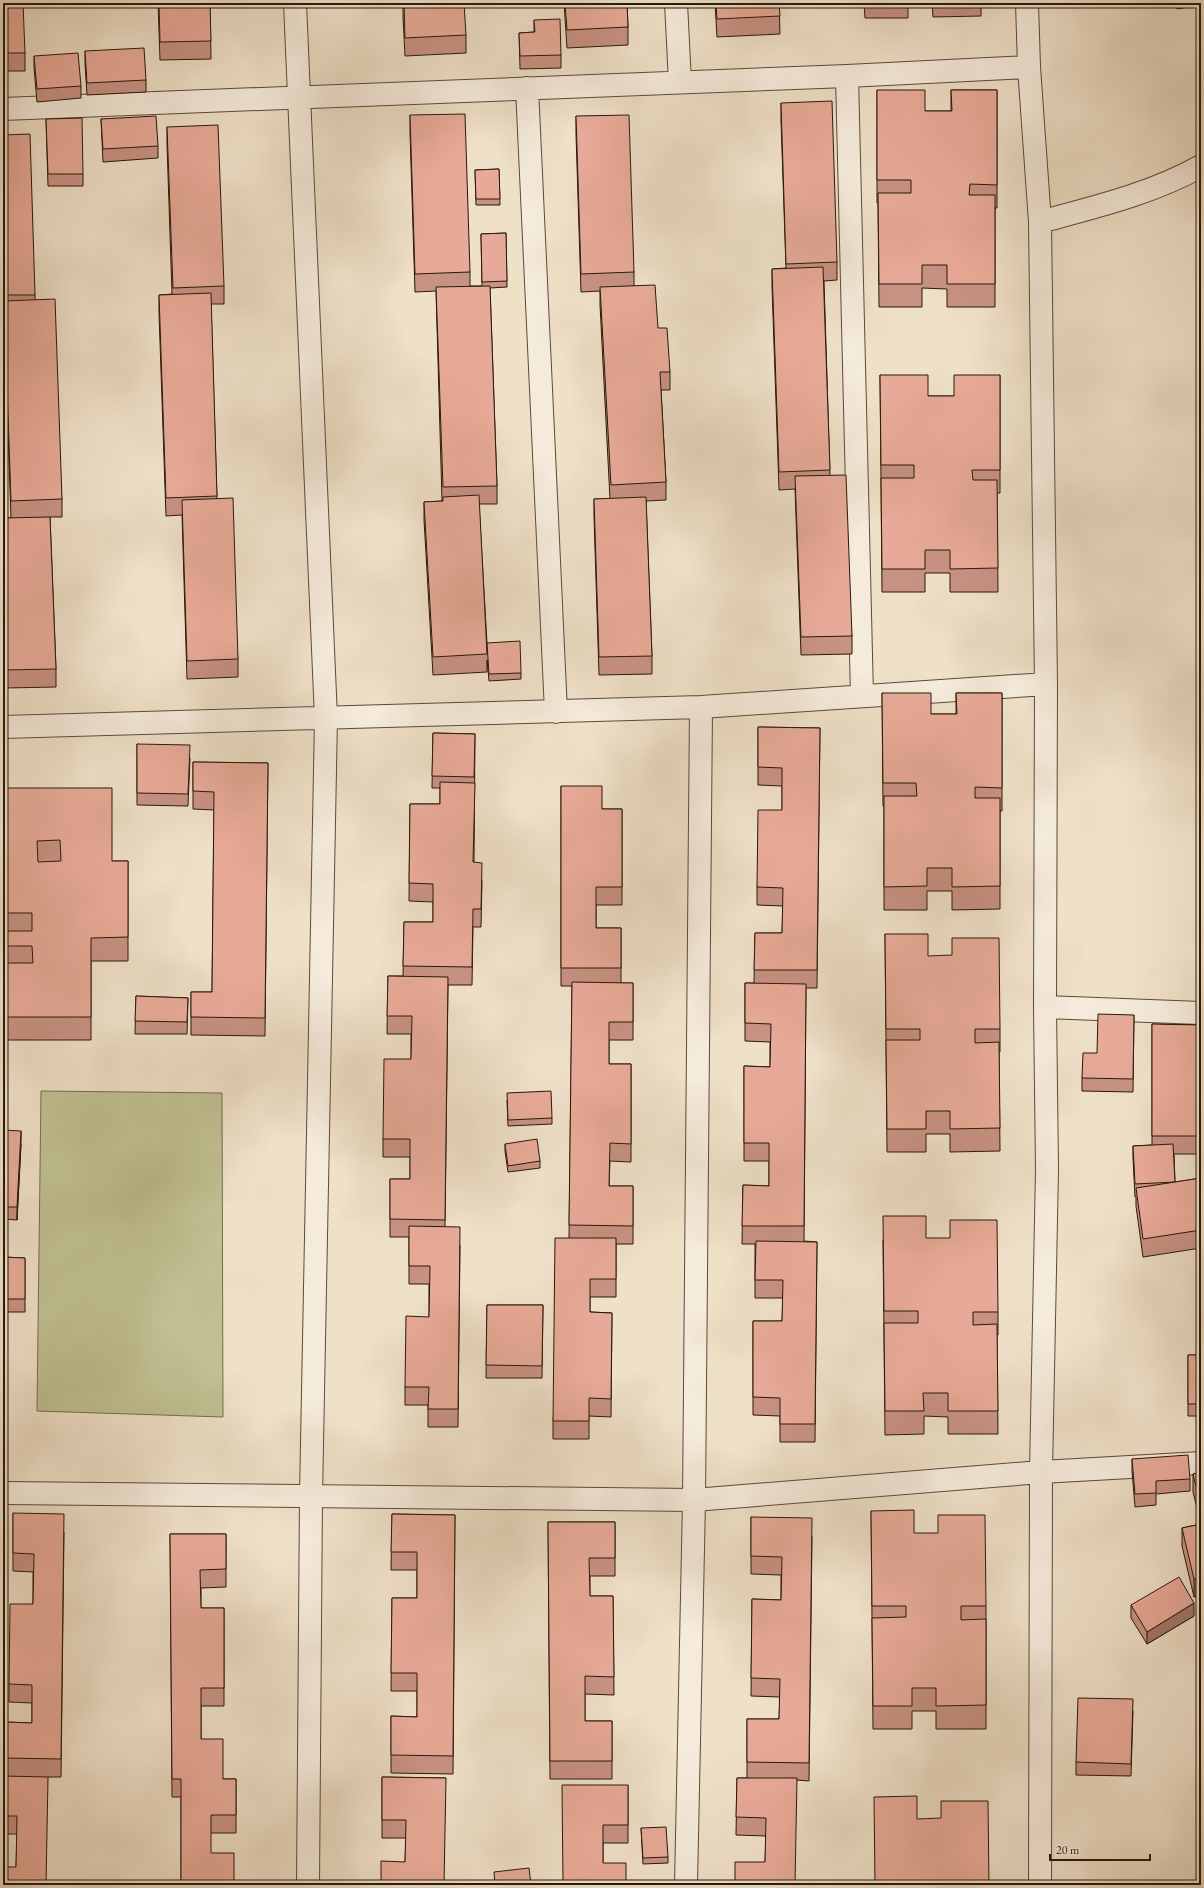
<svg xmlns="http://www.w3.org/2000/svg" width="1204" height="1888" font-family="'EB Garamond',serif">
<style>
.green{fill:#c0c092;stroke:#746c4e}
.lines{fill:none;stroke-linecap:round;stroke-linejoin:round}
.minor-casing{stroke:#5a4a3a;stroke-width:24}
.minor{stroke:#f5ebdb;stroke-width:22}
.wall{fill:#c89283;stroke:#28180b}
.shaded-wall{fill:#a2776a;stroke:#28180b}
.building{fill:#e8aa98;stroke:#28180b;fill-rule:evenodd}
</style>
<rect width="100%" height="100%" fill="#efe0c8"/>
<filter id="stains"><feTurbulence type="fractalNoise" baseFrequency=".005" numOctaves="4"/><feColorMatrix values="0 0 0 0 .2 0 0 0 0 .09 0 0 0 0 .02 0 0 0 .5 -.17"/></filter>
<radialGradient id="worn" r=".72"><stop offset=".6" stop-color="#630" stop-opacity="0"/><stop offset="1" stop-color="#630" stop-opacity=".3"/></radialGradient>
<path class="green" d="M 41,1091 L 222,1093 L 223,1417 L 37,1411 Z"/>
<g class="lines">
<g class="minor-casing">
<path id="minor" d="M 295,3 L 326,718 L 311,1496 L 308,1885
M 676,3 L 680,82
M 1027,3 L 1029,67 L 1040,222 L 1046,684 L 1045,1007 L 1047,1169 L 1041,1472 L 1040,1885
M 847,76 L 862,696
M 527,88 L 556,712
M 3,109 L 847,76 L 1029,67
M 1040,222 C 1095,207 1151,194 1201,166
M 3,727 L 701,707 L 1046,684
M 1045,1007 L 1201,1013
M 3,1493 L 694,1500 L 1041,1472 L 1201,1463
M 686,1885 L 694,1500 L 701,707"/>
</g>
<use href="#minor" class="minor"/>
</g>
<path class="wall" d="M 3,3 L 25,53 L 25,71 L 3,71 Z
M 158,3 L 210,3 L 211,59 L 160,60 Z
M 403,3 L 466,35 L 466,53 L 405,56 L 403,18 Z
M 564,3 L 627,3 L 628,27 L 628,45 L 567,48 Z
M 715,3 L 779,3 L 780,34 L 717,37 Z
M 864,3 L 908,3 L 908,18 L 865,18 Z
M 932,3 L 981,3 L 981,16 L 933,17 Z
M 1176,3 L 1201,3 L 1201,5 L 1177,9 Z
M 534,20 L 561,55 L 561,68 L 520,69 L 519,33 L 534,32 Z
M 85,51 L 146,80 L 146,92 L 87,95 L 85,64 Z
M 34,56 L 81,86 L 81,98 L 37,102 L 34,68 Z
M 877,90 L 925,111 L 951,111 L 951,90 L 997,90 L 997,208 L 995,208 L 995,307 L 947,307 L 947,289 L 922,288 L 922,307 L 879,307 L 878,203 L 877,203 Z
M 781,103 L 837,262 L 837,280 L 824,281 L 830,475 L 852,636 L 852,654 L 801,655 L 795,489 L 779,490 L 772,287 L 772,269 L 786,268 L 781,121 Z
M 410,115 L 470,272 L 470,286 L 482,286 L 481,234 L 506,233 L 507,287 L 490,288 L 497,486 L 497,504 L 479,504 L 487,643 L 521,673 L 521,679 L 489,681 L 487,660 L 487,672 L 433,675 L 424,520 L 424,502 L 442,501 L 436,291 L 415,292 L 410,133 Z
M 576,116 L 634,272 L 634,286 L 658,328 L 670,372 L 670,390 L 661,390 L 666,482 L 666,500 L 646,501 L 652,656 L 652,674 L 599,675 L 594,517 L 594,499 L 610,499 L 600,305 L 600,291 L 581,292 L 576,134 Z
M 46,119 L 83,174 L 83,186 L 48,186 Z
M 101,119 L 158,146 L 158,158 L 103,162 Z
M 167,127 L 224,286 L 224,304 L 211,304 L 217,499 L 238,659 L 238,677 L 187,679 L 182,515 L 166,516 L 159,313 L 159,295 L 172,294 L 167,145 Z
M 3,135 L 35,295 L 35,300 L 62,499 L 62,517 L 50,517 L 56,669 L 56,687 L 5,688 L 3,639 L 3,518 L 11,518 L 4,313 L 3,313 Z
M 499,169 L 500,205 L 476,205 L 475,170 Z
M 880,375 L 928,396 L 954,396 L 1000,375 L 1000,493 L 997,493 L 998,592 L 950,592 L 950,573 L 925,573 L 925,592 L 882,592 Z
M 882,693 L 931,714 L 956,714 L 956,693 L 1002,693 L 1002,811 L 1000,811 L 1000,909 L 952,910 L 952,891 L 927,891 L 927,910 L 884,910 L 884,806 L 883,806 Z
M 758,727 L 820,728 L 817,988 L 806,988 L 804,1241 L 817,1242 L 815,1442 L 780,1442 L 780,1416 L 753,1415 L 753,1321 L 782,1321 L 783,1298 L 755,1298 L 755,1244 L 742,1244 L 743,1185 L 769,1186 L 769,1161 L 744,1161 L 744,1066 L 770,1067 L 770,1042 L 745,1041 L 745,983 L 754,983 L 755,933 L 782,933 L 783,906 L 757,905 L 757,887 L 782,810 L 782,786 L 758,785 Z
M 433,733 L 475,734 L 474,862 L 482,881 L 481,927 L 473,927 L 472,985 L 448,985 L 445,1226 L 460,1245 L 458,1427 L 428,1427 L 428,1405 L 405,1405 L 405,1387 L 429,1317 L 429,1284 L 409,1284 L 409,1237 L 390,1237 L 390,1179 L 410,1179 L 410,1157 L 383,1157 L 383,1139 L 411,1059 L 411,1034 L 387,1034 L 388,976 L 403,976 L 404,922 L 433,922 L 433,902 L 409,901 L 410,804 L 440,804 L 440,788 L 432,788 Z
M 137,744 L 190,758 L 188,806 L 137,805 Z
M 193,762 L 268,763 L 265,1036 L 191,1035 L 191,992 L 212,992 L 214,810 L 193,809 Z
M 561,786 L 602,809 L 622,809 L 622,905 L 596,905 L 596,928 L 621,928 L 621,983 L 633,983 L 633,1040 L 609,1040 L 609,1064 L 631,1064 L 631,1162 L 610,1161 L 609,1186 L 633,1186 L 633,1244 L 616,1244 L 616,1297 L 590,1297 L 590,1312 L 612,1313 L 611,1417 L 589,1416 L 589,1439 L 553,1439 L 553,1421 L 569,1238 L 572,986 L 561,986 Z
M 3,788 L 112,861 L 128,861 L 128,961 L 91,961 L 91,1040 L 3,1040 Z
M 885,934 L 928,956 L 1000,1029 L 1000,1052 L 999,1052 L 1000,1151 L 950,1152 L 950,1134 L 926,1134 L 926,1152 L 887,1152 Z
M 136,996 L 188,998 L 187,1034 L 135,1034 Z
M 1134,1015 L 1133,1092 L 1082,1091 L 1082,1078 L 1097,1053 Z
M 1152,1024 L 1201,1025 L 1201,1154 L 1174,1154 L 1175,1182 L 1201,1178 L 1201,1248 L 1143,1257 L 1136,1206 L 1136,1197 L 1135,1197 L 1133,1158 L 1133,1146 L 1152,1145 Z
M 507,1100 L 552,1118 L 552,1124 L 508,1126 Z
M 3,1130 L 21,1144 L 17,1220 L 3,1219 Z
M 505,1144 L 540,1161 L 540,1168 L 508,1172 L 505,1151 Z
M 926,1238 L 998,1312 L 998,1335 L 997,1335 L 998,1434 L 948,1434 L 948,1417 L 924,1416 L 924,1434 L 885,1435 L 883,1240 Z
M 3,1257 L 25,1258 L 25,1312 L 3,1312 Z
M 487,1305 L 543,1305 L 542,1378 L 486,1378 Z
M 1188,1355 L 1201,1355 L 1201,1416 L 1188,1416 Z
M 1132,1459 L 1190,1479 L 1190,1491 L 1156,1494 L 1156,1505 L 1135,1507 L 1132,1471 Z
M 1201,1472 L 1201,1595 L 1194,1597 L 1182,1546 L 1182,1528 L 1201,1524 L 1193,1492 L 1193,1474 Z
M 871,1511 L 914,1533 L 986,1606 L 986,1729 L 936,1729 L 936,1711 L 912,1711 L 912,1729 L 873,1729 Z
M 13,1513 L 64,1532 L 61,1777 L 48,1777 L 16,1867 L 17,1834 L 3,1834 L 3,1776 L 6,1776 L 6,1722 L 32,1723 L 32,1703 L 9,1702 L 9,1684 L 33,1604 L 33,1572 L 13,1571 Z
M 392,1514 L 455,1515 L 453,1774 L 391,1773 L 391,1716 L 417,1717 L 417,1691 L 391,1691 L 392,1598 L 417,1598 L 417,1570 L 391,1570 Z
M 751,1517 L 812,1536 L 809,1781 L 797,1780 L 765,1862 L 766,1836 L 736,1835 L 737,1778 L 747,1778 L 747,1719 L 779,1719 L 780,1697 L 751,1696 L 752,1599 L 781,1600 L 781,1575 L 751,1574 Z
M 548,1522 L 615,1522 L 615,1576 L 590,1576 L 590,1596 L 613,1596 L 614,1695 L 585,1694 L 585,1721 L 612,1721 L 612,1779 L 550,1779 Z
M 170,1534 L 226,1534 L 226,1587 L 201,1588 L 201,1608 L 224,1608 L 224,1706 L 201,1706 L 201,1739 L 223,1779 L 236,1779 L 236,1833 L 211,1833 L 181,1885 L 181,1797 L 172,1797 Z
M 1131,1605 L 1194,1616 L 1147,1644 L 1131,1618 Z
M 1133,1711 L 1131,1776 L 1076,1775 L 1076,1762 Z
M 382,1777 L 446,1778 L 405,1862 L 406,1838 L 382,1838 Z
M 628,1785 L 628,1843 L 603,1843 L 603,1863 L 563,1885 Z
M 641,1828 L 668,1857 L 668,1863 L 643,1864 Z"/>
<path class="shaded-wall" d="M 21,1131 L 21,1144 L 17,1220 L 17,1207 Z
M 1201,1577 L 1201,1595 L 1194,1597 L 1194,1579 Z
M 1194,1603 L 1194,1616 L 1147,1644 L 1147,1632 Z"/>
<path class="building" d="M 3,3 L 23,3 L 25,53 L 3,53 Z
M 159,3 L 210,3 L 211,41 L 160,42 Z
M 404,3 L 464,3 L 466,35 L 405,38 Z
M 565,3 L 627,3 L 628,27 L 567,30 Z
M 716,3 L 779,3 L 780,16 L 717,19 Z
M 560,19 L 561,55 L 520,56 L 519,33 L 535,32 L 534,20 Z
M 144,48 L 146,80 L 87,83 L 85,51 Z
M 78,53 L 81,86 L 37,89 L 34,56 Z
M 877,90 L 925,90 L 925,111 L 952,111 L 951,90 L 997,90 L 997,185 L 970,184 L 969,195 L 995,195 L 995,284 L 947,284 L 947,265 L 922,265 L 922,284 L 879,284 L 878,193 L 911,193 L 911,180 L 877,180 Z
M 832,101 L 837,262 L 786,264 L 781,103 Z
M 465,114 L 470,272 L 415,274 L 410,115 Z
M 629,115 L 634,272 L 581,274 L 576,116 Z
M 156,116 L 158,146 L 103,149 L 101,119 Z
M 82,118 L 83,174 L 48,174 L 46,119 Z
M 218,125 L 224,286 L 173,288 L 167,127 Z
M 30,134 L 35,295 L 3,295 L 3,135 Z
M 499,169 L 500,199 L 476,199 L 475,170 Z
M 506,233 L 507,281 L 482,282 L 481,234 Z
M 823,267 L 830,470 L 779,472 L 772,269 Z
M 655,285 L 658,328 L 667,328 L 670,372 L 660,372 L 666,482 L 611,485 L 600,287 Z
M 490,286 L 497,486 L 443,487 L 436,287 Z
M 211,293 L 217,496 L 166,498 L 159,295 Z
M 55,299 L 62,499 L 11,501 L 4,301 Z
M 880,375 L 928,375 L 928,396 L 954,396 L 954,375 L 1000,375 L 1000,470 L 972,470 L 973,480 L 997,480 L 998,568 L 950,569 L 950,550 L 925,550 L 925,569 L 882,569 L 881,478 L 914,478 L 914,465 L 881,465 Z
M 846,475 L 852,636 L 801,637 L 795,476 Z
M 479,495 L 487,654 L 433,657 L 424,502 L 443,501 L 443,497 Z
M 646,497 L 652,656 L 599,657 L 594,499 Z
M 233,498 L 238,659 L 187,661 L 182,500 Z
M 50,517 L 56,669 L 5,670 L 3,621 L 3,518 Z
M 520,641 L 521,673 L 489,674 L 487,643 Z
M 882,693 L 931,693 L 931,714 L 957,714 L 956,693 L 1002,693 L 1002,788 L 975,787 L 975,798 L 1000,798 L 1000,886 L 952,887 L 952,868 L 927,868 L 927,886 L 884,887 L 884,796 L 917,796 L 916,783 L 883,783 Z
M 758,727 L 820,728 L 817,970 L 754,970 L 755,933 L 782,933 L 783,888 L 757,887 L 758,810 L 782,810 L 782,768 L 758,767 Z
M 433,733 L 475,734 L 474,777 L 432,776 Z
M 137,744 L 190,745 L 188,794 L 137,793 Z
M 193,762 L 268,763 L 265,1018 L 191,1017 L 191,992 L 212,992 L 214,792 L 193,791 Z
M 440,782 L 475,783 L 473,862 L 482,863 L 481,909 L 473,909 L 472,967 L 403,966 L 404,922 L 433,922 L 433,884 L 409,883 L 410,804 L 440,804 Z
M 561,786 L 602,786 L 602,809 L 622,809 L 622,887 L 596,887 L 596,928 L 621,928 L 621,968 L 561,968 Z
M 3,788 L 112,788 L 112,861 L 128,861 L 128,937 L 91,938 L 91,1017 L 3,1017 L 3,963 L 33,963 L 32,946 L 3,946 L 3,931 L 32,931 L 32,913 L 3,913 ZM 60,840 L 61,861 L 38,862 L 37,841 Z
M 885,934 L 928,934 L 928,956 L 952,955 L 952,938 L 999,938 L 1000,1029 L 975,1029 L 975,1043 L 999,1042 L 1000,1128 L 950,1129 L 950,1111 L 926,1111 L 926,1129 L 887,1129 L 886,1040 L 920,1040 L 920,1029 L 886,1029 Z
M 388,976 L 448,977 L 445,1220 L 390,1219 L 390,1179 L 410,1179 L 410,1139 L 383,1139 L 384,1059 L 411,1059 L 412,1016 L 387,1016 Z
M 572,982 L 633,983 L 633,1022 L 609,1022 L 609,1064 L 631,1064 L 631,1144 L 610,1143 L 609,1186 L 633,1186 L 633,1226 L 569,1225 Z
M 745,983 L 806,984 L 804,1226 L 742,1226 L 743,1185 L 769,1186 L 769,1143 L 744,1143 L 744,1066 L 770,1067 L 771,1024 L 745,1023 Z
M 136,996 L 188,998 L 187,1022 L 135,1021 Z
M 1098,1014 L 1134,1015 L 1133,1079 L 1082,1078 L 1083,1053 L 1097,1053 Z
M 1152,1024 L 1201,1025 L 1201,1136 L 1152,1136 Z
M 551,1091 L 552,1118 L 508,1120 L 507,1093 Z
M 3,1130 L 21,1131 L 17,1207 L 3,1207 Z
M 537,1139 L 540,1161 L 508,1166 L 505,1144 Z
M 1173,1144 L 1175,1182 L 1135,1184 L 1133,1146 Z
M 1201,1178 L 1201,1230 L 1143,1239 L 1136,1188 Z
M 883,1216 L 926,1216 L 926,1238 L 950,1238 L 950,1220 L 997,1220 L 998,1312 L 973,1312 L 973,1325 L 997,1324 L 998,1411 L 948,1411 L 948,1393 L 923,1393 L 924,1411 L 885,1411 L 884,1323 L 918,1323 L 918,1311 L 884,1311 Z
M 409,1226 L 460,1227 L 458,1409 L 428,1409 L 429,1387 L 405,1387 L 406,1316 L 429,1317 L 430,1266 L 409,1266 Z
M 555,1238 L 616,1238 L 616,1279 L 590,1279 L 590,1312 L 612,1313 L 611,1399 L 589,1398 L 589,1421 L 553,1421 Z
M 756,1241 L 817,1242 L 815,1424 L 780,1424 L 780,1398 L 753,1397 L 753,1321 L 782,1321 L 783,1280 L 755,1280 Z
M 3,1257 L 25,1258 L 25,1299 L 3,1299 Z
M 487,1305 L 543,1305 L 542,1366 L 486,1365 Z
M 1188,1355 L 1201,1355 L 1201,1404 L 1188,1404 Z
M 1188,1455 L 1190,1479 L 1156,1481 L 1156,1493 L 1135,1494 L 1132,1459 Z
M 1201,1472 L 1201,1506 L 1193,1474 Z
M 914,1510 L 914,1533 L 938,1533 L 938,1515 L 985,1515 L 986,1606 L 961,1606 L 961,1620 L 986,1619 L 986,1705 L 936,1706 L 936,1688 L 912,1688 L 912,1706 L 873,1706 L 872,1618 L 906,1617 L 906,1606 L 872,1606 L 871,1511 Z
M 13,1513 L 64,1514 L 61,1759 L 6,1758 L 6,1722 L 32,1723 L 32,1685 L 9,1684 L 10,1604 L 33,1604 L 34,1554 L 13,1553 Z
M 392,1514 L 455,1515 L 453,1756 L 391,1755 L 391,1716 L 417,1717 L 417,1673 L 391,1673 L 392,1598 L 417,1598 L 417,1552 L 391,1552 Z
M 751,1517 L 812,1518 L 809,1763 L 747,1762 L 747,1719 L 779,1719 L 780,1679 L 751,1678 L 752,1599 L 781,1600 L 782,1557 L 751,1556 Z
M 548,1522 L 615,1522 L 615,1558 L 589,1558 L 590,1596 L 613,1596 L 614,1677 L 585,1676 L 585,1721 L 612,1721 L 612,1761 L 550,1761 Z
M 1201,1524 L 1201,1577 L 1194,1579 L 1182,1528 Z
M 170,1534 L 226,1534 L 226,1569 L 200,1570 L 201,1608 L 224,1608 L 224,1688 L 201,1688 L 201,1739 L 223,1739 L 223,1779 L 236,1779 L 236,1815 L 211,1815 L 211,1853 L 234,1853 L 234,1885 L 181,1885 L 181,1779 L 172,1779 Z
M 1179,1577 L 1194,1603 L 1147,1632 L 1131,1605 Z
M 1078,1698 L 1133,1699 L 1131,1764 L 1076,1762 Z
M 3,1776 L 48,1777 L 46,1885 L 3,1885 L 3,1867 L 16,1867 L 17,1816 L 3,1816 Z
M 382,1777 L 446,1778 L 444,1885 L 381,1885 L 381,1861 L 405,1862 L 406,1820 L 382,1820 Z
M 737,1778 L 797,1778 L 795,1885 L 735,1885 L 735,1862 L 765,1862 L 766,1818 L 736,1817 Z
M 562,1785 L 628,1785 L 628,1825 L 603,1825 L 603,1863 L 626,1863 L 626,1885 L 563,1885 Z
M 917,1796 L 917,1819 L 941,1818 L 941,1801 L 988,1801 L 989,1885 L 875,1885 L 874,1797 Z
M 666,1827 L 668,1857 L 643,1858 L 641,1828 Z
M 529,1868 L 531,1885 L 495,1885 L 494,1872 Z"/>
<rect width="1204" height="1888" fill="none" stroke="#efe0c8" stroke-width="16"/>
<rect x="4" y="4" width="1196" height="1880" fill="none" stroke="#28180b" stroke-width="2"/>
<rect x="8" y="8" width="1188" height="1872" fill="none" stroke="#28180b"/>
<path d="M1050 1854v6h100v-6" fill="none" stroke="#28180b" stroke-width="2"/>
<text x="1056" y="1854" font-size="12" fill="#28180b" stroke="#f5ebdb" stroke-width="3" paint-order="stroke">20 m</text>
<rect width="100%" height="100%" filter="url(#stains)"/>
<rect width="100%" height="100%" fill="url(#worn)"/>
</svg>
